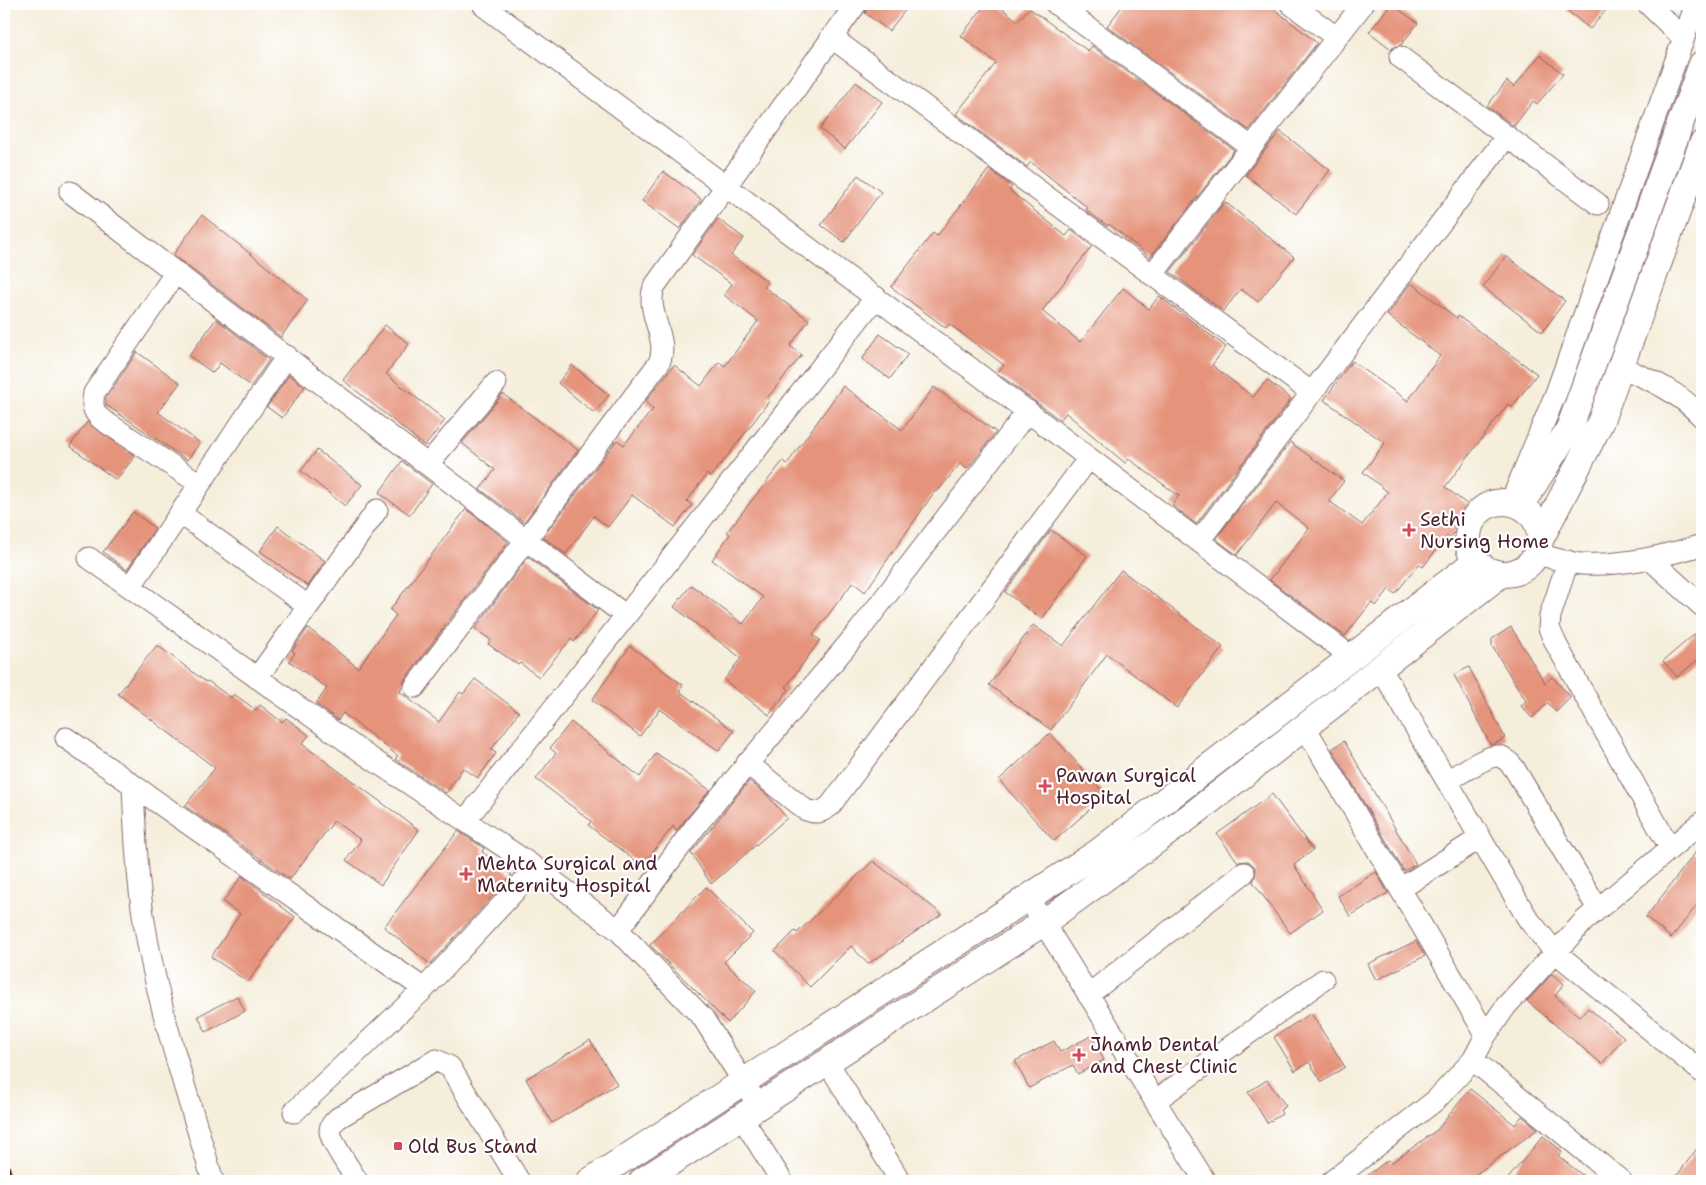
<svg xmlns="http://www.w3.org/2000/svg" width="1706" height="1185" font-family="'Shantell Sans',sans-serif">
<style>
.building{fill:#e5937a}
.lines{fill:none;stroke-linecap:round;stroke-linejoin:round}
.minor-casing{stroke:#866769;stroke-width:23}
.major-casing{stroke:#866769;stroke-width:28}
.minor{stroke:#fff;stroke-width:21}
.major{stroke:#fff;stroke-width:26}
.rail-casing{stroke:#4a1f2b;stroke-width:5.5}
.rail{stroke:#fff;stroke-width:4;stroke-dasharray:11;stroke-linecap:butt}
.poi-dot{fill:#d1495b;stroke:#fff;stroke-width:2}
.labels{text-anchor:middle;stroke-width:4.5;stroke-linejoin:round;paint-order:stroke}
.poi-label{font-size:19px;fill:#4a1f2b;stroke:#fff;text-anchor:start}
</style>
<rect width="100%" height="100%" fill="#fff"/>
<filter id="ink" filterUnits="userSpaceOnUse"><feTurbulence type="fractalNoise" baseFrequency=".02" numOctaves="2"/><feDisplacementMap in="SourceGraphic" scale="10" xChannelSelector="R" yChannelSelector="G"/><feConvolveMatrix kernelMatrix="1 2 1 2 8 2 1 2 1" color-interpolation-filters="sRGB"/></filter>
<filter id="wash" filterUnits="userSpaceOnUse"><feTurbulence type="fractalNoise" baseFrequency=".0096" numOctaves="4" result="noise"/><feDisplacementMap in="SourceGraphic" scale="20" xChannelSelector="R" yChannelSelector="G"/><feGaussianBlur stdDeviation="1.12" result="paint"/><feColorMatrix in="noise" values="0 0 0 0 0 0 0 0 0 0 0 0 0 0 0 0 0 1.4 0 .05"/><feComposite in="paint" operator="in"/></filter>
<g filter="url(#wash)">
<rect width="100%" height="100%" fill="#f5eedb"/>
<g id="blocks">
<path class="building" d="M 868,4 L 910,4 L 889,31 L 865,13 Z
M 986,4 L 996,4 L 1018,21 L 1029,8 L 1088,51 L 1092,46 L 1234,150 L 1150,257 L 1109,224 L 1108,226 L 1086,210 L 1088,208 L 1031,162 L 1027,167 L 956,114 L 996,63 L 961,36 Z
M 1124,4 L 1268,4 L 1317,43 L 1249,130 L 1107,26 Z
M 1391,4 L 1418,23 L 1401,45 L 1391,49 L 1369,32 Z
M 1559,4 L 1611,4 L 1590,29 Z
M 1540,55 L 1563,74 L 1537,104 L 1533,101 L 1514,126 L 1487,106 L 1507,81 L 1514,87 Z
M 856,82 L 882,102 L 845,149 L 820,129 Z
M 1280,131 L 1330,170 L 1296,214 L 1246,175 Z
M 989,169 L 1012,187 L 1009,190 L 1066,236 L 1071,230 L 1092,246 L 1042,311 L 1080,342 L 1123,288 L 1149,309 L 1159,296 L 1226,347 L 1212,365 L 1253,397 L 1267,380 L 1291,399 L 1196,524 L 1172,505 L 1179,496 L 1129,459 L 1125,463 L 1066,413 L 1060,420 L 997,373 L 1004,365 L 949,324 L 946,328 L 891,287 L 933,233 L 937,236 Z
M 663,171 L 701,199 L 680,229 L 642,201 Z
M 858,175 L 881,192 L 844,242 L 821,225 Z
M 1225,202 L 1294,257 L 1258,302 L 1241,289 L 1223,311 L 1170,272 Z
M 202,215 L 308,300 L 281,337 L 173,255 Z
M 718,219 L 744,238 L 731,255 L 768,282 L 764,287 L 809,320 L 790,346 L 802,355 L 767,398 L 770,400 L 730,453 L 710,477 L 707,474 L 687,501 L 692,505 L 675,527 L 632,495 L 608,527 L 594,516 L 566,554 L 543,537 L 617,440 L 624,445 L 653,409 L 645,402 L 674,365 L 701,386 L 719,362 L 725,366 L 758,321 L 724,295 L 732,284 L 692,255 Z
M 1506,256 L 1565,301 L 1542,332 L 1483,287 Z
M 1411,283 L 1457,318 L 1458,316 L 1537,374 L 1512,407 L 1508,404 L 1445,487 L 1473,509 L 1450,538 L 1447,536 L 1423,567 L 1419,564 L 1395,594 L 1389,589 L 1376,606 L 1371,603 L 1345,636 L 1270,580 L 1309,528 L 1276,503 L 1237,555 L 1216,539 L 1290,442 L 1344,481 L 1329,501 L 1362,525 L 1388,492 L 1363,472 L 1385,443 L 1324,400 L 1352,361 L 1408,401 L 1440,356 L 1387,315 Z
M 216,319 L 269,360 L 251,386 L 220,363 L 213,373 L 189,356 Z
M 385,325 L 409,344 L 386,374 L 445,420 L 425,446 L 343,380 Z
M 880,334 L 908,354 L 890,379 L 862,359 Z
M 137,352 L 180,383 L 158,412 L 200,443 L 187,460 L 106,405 L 106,398 Z
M 572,365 L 609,395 L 594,413 L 558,383 Z
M 289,375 L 305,387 L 282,418 L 267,407 Z
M 843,386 L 902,430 L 934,387 L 996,432 L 967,469 L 960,464 L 937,492 L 935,491 L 865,592 L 853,582 L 813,635 L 820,640 L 786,687 L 789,689 L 769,715 L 724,680 L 741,658 L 674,607 L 691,585 L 743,624 L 763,597 L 712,560 L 730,534 L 727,532 L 783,461 L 787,464 Z
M 503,394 L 578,450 L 524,522 L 480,489 L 495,470 L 462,443 Z
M 87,422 L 135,456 L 116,480 L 70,446 Z
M 317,450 L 362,485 L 345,506 L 301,471 Z
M 402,461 L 432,484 L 410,515 L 379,493 Z
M 466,509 L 508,542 L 405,679 L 400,692 L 439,722 L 460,692 L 463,694 L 475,679 L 519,712 L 491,750 L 496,753 L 478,778 L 463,768 L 446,793 L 395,759 L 398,756 L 343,713 L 338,720 L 316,704 L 327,688 L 289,661 L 295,653 L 292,651 L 308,628 L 358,668 L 396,615 L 390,610 Z
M 133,512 L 155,528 L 127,570 L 103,552 Z
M 278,526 L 325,561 L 308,586 L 260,551 Z
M 1051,530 L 1087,556 L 1042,619 L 1005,592 Z
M 528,557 L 598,610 L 574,642 L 571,639 L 539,677 L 520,663 L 518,665 L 488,644 L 491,640 L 475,629 Z
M 1121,570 L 1223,647 L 1177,708 L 1107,654 L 1051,730 L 989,685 L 1033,625 L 1063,646 Z
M 1511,627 L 1545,683 L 1552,677 L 1571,697 L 1556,712 L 1548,703 L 1532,718 L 1521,706 L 1526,701 L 1492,646 L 1492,639 Z
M 1702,628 L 1702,656 L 1677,677 L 1663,661 Z
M 157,645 L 206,682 L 208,681 L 231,698 L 234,694 L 256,710 L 260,705 L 282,722 L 286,718 L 309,735 L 302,744 L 419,830 L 381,885 L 346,860 L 361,840 L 334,821 L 290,879 L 185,806 L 215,768 L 118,694 Z
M 630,646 L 683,685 L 679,691 L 734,731 L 719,751 L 660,709 L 640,736 L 592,700 Z
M 1469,667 L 1505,738 L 1494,744 L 1490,744 L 1454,675 Z
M 571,722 L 640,777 L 656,753 L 710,790 L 676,831 L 673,826 L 642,866 L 588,825 L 591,821 L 536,779 L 556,753 L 550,748 Z
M 1050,733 L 1106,795 L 1054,841 L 999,780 Z
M 1344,741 L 1416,864 L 1404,871 L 1332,749 Z
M 749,781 L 767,795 L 787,818 L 711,884 L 691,853 Z
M 1272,794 L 1313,850 L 1294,865 L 1323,910 L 1290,933 L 1253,882 L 1256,872 L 1254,866 L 1248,861 L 1238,862 L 1217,834 Z
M 458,831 L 484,848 L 482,852 L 512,875 L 430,964 L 384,927 Z
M 1702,844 L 1702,899 L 1671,938 L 1646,917 Z
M 873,861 L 942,914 L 868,964 L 851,946 L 810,987 L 775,951 L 795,931 L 797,933 Z
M 1376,872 L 1388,893 L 1350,916 L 1338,896 Z
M 242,876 L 295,917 L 248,982 L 211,957 L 240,914 L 223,902 Z
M 706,887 L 753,933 L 724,962 L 756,991 L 728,1023 L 650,945 Z
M 1416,941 L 1425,956 L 1376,980 L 1368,964 Z
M 1552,974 L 1564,984 L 1555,996 L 1580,1017 L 1588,1008 L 1624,1037 L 1602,1064 L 1527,1001 Z
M 237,996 L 245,1011 L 206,1032 L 198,1016 Z
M 1311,1013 L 1345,1067 L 1322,1082 L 1309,1062 L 1295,1071 L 1274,1037 Z
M 1091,1036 L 1104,1060 L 1078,1074 L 1073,1065 L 1029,1088 L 1015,1061 L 1054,1041 L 1060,1052 Z
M 590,1040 L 617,1084 L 552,1123 L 526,1079 Z
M 1267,1080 L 1286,1106 L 1280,1110 L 1282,1114 L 1267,1123 L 1248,1092 Z
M 1470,1089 L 1515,1125 L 1522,1116 L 1538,1129 L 1467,1181 L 1360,1181 L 1388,1160 L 1391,1163 L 1437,1130 Z
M 1543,1136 L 1562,1151 L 1558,1156 L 1590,1181 L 1506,1181 Z
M 1702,1142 L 1702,1181 L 1673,1181 Z"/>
</g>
</g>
<g filter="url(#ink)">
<use href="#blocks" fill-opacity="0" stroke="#866769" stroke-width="1"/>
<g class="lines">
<g class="minor-casing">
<path id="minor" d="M 1056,4 L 1251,147
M 1291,4 L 1336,37
M 1648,4 L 1683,38
M 484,6 L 974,371 L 1353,658
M 831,37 L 1312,393
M 1400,57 L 1598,204
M 70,192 L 626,616
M 176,272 L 94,393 C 92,404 92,411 101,419 L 200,484
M 1152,275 L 1363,4
M 1621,367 C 1651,380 1679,392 1702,417
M 428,464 L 496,383
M 1511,502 L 1556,393 L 1696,4
M 180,513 L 308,606
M 1199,541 L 1507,136
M 1537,554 C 1551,557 1567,563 1582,564 C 1623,566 1663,556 1702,545
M 89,558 L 366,755 L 536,868 L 618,930 L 703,1018 L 758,1105
M 1650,559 L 1702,606
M 1568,561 L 1550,616 L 1549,628 L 1556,644 L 1670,848
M 130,587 L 287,356
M 1381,669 L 1528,919 L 1555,952 L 1702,1072
M 257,678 L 377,510
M 415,687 L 659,363 C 670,338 645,314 654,287 L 856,4
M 1305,727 L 1486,1035
M 66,738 L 424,989
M 747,763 L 804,809 C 815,814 821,813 830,806 L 1089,458
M 1447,781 C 1458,775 1487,755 1498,756 C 1505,757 1510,763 1514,768 L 1598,909
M 133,786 C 135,831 137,877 144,921 C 158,1010 188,1095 213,1181
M 465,821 L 876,297
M 1400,889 L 1480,838
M 1028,898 L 1205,1181
M 618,930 L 698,823 L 859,631 L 1028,411
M 1088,995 L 1244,873
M 1473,1060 L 1621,1181
M 827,1061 L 900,1181
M 1155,1101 L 1323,980
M 294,1112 L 424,989 L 536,868
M 741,1116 L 782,1181
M 357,1181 C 351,1170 331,1143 330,1131 C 330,1125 334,1122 338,1118 L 436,1060 L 450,1067 L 519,1181
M 1332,1181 L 1436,1100 L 1473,1060 L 1486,1035 L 1506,1006 L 1585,920 L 1702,822"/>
</g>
<g class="major-casing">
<path id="major" d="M1468 538a36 36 0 1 1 72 0a36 36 0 1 1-72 0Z
M 1521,505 L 1569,429 L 1702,64
M 1540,540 L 1600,423 L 1702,144
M 590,1181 L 1097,853 L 1476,561
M 642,1181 L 1043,923 L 1189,817 L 1501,574"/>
</g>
<use href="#minor" class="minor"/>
<use href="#major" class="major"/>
<g class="rail-casing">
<path id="rail" d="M 4,1156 L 11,1181"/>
</g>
<use href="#rail" class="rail"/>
</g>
</g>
<g class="poi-dot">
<path d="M1406.5 522.5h5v5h5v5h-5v5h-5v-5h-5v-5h5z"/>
<path d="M1042.5 778.5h5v5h5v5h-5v5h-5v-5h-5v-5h5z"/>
<path d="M463.5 866.5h5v5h5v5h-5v5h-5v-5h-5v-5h5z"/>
<path d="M1076.5 1047.5h5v5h5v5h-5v5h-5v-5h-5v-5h5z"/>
<rect x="393" y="1141" width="10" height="10" rx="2.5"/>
</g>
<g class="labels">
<g class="poi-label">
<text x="1420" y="526">Sethi<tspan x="1420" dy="22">Nursing Home</tspan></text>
<text x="1056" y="782">Pawan Surgical<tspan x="1056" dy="22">Hospital</tspan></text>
<text x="477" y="870">Mehta Surgical and<tspan x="477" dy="22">Maternity Hospital</tspan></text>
<text x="1090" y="1051">Jhamb Dental<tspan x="1090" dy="22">and Chest Clinic</tspan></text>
<text x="408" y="1153">Old Bus Stand</text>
</g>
</g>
<rect width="1706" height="1185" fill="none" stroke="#fff" stroke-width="20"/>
</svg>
